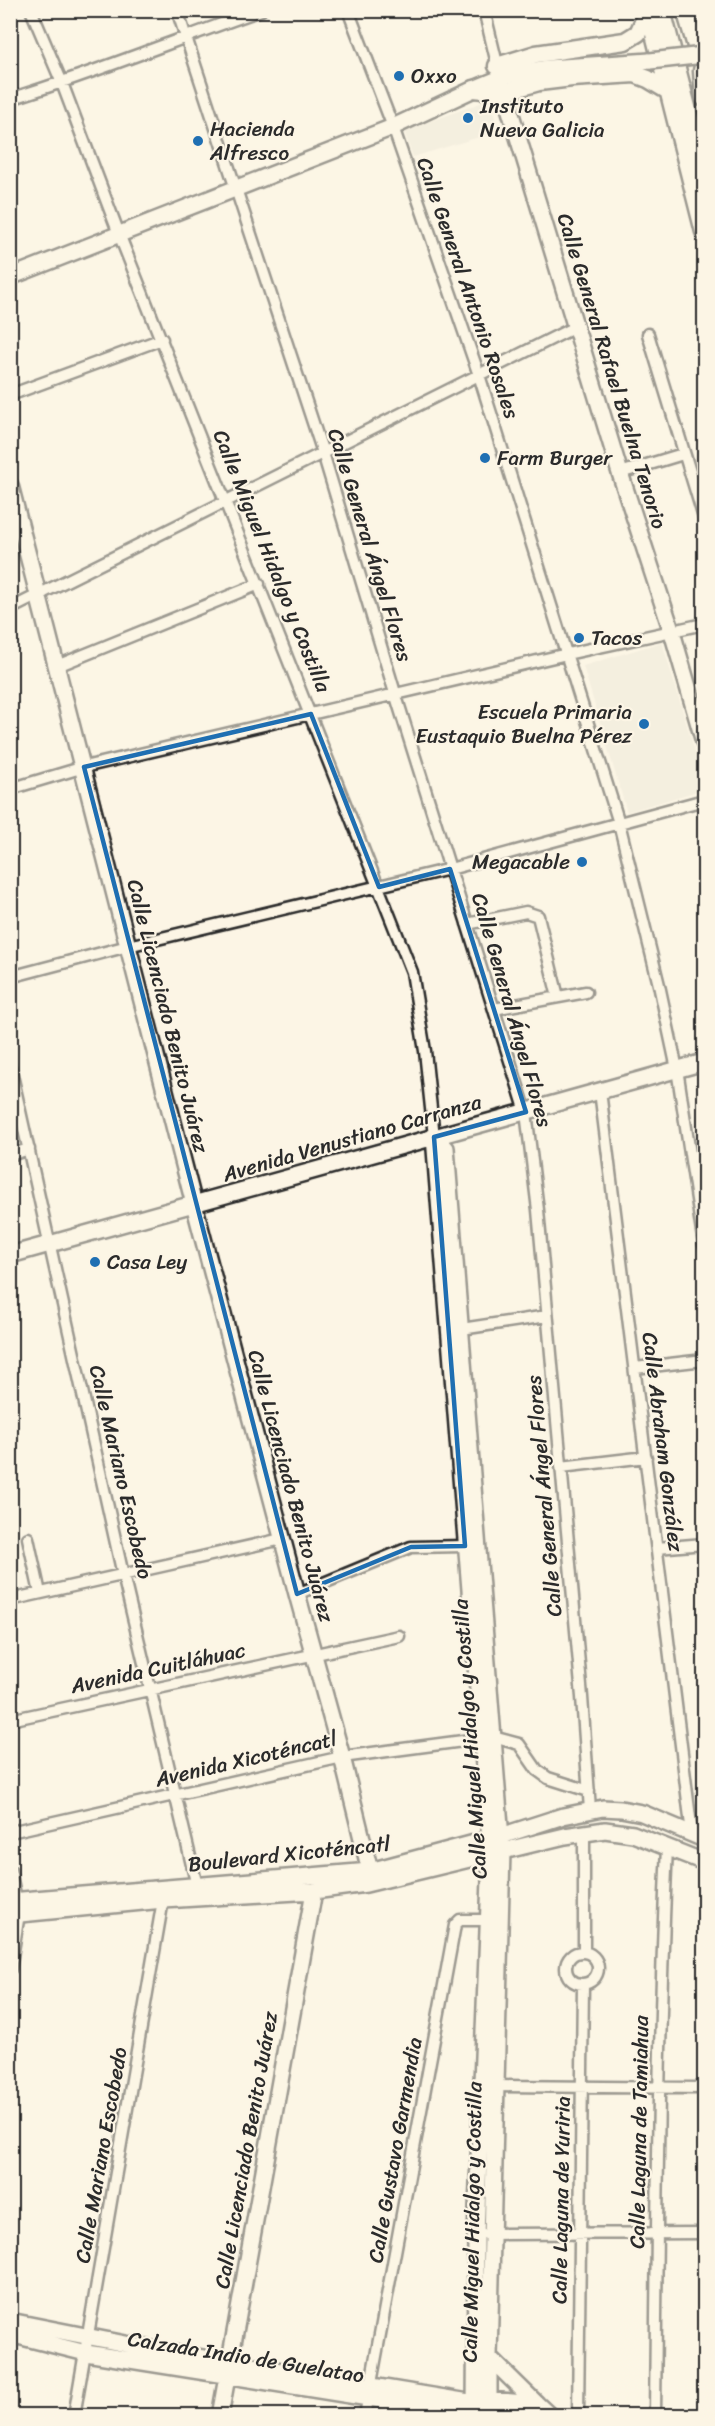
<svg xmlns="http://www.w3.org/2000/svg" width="715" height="2426" font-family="Sriracha,sans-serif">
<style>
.built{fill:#ece6d7}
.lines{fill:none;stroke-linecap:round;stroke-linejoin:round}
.street-casing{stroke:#2b2b2b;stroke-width:15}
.secondary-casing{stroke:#2b2b2b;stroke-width:20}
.primary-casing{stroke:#2b2b2b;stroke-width:21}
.street{stroke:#fcf5e5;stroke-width:10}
.secondary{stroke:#fcf5e5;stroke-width:15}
.primary{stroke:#fcf5e5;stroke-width:16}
.secondary-bridge-casing{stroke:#2b2b2b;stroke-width:20;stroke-linecap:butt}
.secondary-bridge{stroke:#fcf5e5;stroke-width:15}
.marked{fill:none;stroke:#1f6fb2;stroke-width:4.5;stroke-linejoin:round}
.poi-dot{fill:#1f6fb2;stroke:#fcf5e5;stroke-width:2}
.labels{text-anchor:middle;stroke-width:4.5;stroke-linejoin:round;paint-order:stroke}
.poi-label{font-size:21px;fill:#2b2b2b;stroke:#fcf5e5;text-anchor:start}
.street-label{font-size:21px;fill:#2b2b2b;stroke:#fcf5e5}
</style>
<rect width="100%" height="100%" fill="#fcf5e5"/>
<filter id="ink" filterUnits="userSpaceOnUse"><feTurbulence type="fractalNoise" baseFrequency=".0167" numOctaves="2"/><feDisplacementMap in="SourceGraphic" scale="12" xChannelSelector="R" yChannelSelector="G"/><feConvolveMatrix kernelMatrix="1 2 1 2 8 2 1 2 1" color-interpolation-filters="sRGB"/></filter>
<g filter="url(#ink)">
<path class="built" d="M 486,101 L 491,104 L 499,131 L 413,157 L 404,131 Z
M 662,642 L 704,782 L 704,789 L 627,812 L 583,666 Z"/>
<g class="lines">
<g class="street-casing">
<path id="street" d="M 31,10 L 62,83 L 119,234 L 412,972 L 425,1051 L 434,1137
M 177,10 L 323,453 L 395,693 L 526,1112 L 538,1210 L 582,1697 L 590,1810
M 348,10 L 393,127 L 479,375 L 619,823 L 659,985 L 677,1069 L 704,1245
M 484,10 L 499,72
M 10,99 C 95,73 177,39 261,10
M 648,334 L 704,518
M 10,395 L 162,339
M 620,473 L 683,454
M 10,609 L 575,327
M 57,666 L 259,584
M 10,789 L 84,767 L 567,654 L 704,624
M 467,924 L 526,912 L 538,916 L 558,997
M 10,977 L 128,946 L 450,869 L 704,800
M 494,1009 L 586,992
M 10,1066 L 123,1575 L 197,1886
M 600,1091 L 692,1834
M 10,1155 L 29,1149
M 455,1330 L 547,1316
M 635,1368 L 704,1360
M 561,1467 L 646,1457
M 28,1538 L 40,1593
M 657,1548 L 704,1544
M 297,1594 L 411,1547 L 465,1546
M 10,1600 L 282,1539
M 10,1720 L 399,1636
M 10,1832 L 342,1757 L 493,1737 L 519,1744 L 537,1770 L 548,1778 L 589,1791
M 10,1870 L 19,1914 L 10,1969
M 584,1951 L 584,1832
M566 1968a16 16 0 1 1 32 0a16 16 0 1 1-32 0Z
M 489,2086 L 704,2088
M 486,2234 L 704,2233
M 74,2416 L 163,1900
M 365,2416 L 455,1925 L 460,1920 L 488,1920
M 578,2416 L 583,1984
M 655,2416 C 657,2226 658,2037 667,1848"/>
</g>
<g class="secondary-casing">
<path id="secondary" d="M 500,78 L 620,473 L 672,632 L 704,742
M 10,277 L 393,127 L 474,89 L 508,75 L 548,68 L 650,61
M 10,485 L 194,1204 L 297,1594 L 342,1757 L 370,1871
M 434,1137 L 446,1148 L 502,1851 L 489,2357 L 489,2400 L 491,2416
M 434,1137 L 491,1854 L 476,2234 L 475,2416
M 10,1255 L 704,1062
M 10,1901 L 370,1871 L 501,1836 L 563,1816 L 603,1808 L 621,1809 L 642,1813 L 704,1839
M 10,1915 L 163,1900 L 314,1891 L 366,1884 L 565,1836 L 605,1830 L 633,1834 L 704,1862
M 10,2321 L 161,2351 L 475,2403 L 489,2400 L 537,2404 L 550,2416
M 10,2334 L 86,2353 L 475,2415 C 490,2410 499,2408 513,2416
M 489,2357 L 537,2404
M 220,2416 L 314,1891"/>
</g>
<g class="primary-casing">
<path id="primary" d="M 648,10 L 704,232
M 662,10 L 704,173
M 685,10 L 699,56
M 704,62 L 702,71 L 704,98
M 497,66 L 536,54 L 625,41 L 638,33 L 648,11
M 474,89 L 504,92 L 539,82 L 572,78 L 635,74 L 648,79 L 668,91"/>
</g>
<use href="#street" class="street"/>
<use href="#secondary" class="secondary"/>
<use href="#primary" class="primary"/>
<g class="secondary-bridge-casing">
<path id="secondary-bridge" d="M 650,61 L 704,55"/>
</g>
<use href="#secondary-bridge" class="secondary-bridge"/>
</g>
</g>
<path d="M0 0H715V2426H0ZM 311,714 L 379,887 L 450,869 L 526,1112 L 434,1137 L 465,1546 L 411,1547 L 297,1594 L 84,767 Z" fill="#fcf5e5" fill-opacity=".55" fill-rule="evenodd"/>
<path class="marked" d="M 311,714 L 379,887 L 450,869 L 526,1112 L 434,1137 L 465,1546 L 411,1547 L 297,1594 L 84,767 Z"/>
<g class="poi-dot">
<circle cx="399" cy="76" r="6"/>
<circle cx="468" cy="118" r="6"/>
<circle cx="198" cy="141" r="6"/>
<circle cx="485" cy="458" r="6"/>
<circle cx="579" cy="638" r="6"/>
<circle cx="644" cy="724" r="6"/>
<circle cx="582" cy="862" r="6"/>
<circle cx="95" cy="1262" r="6"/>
</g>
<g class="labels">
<g class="poi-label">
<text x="411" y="83">Oxxo</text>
<text x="480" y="113">Instituto<tspan x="480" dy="24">Nueva Galicia</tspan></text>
<text x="210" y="136">Hacienda<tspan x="210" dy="24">Alfresco</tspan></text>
<text x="497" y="465">Farm Burger</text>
<text x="591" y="645">Tacos</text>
<text x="632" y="719" text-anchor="end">Escuela Primaria<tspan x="632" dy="24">Eustaquio Buelna Pérez</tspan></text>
<text x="570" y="869" text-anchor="end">Megacable</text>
<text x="107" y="1269">Casa Ley</text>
</g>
<g class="street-label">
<text transform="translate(468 288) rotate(71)" y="7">Calle General Antonio Rosales</text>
<text transform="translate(612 371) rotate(73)" y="7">Calle General Rafael Buelna Tenorio</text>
<text transform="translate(370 545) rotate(73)" y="7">Calle General Ángel Flores</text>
<text transform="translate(272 561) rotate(68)" y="7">Calle Miguel Hidalgo y Costilla</text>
<text transform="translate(512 1010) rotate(74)" y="7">Calle General Ángel Flores</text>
<text transform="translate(168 1016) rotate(76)" y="7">Calle Licenciado Benito Juárez</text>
<text transform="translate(352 1138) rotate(-16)" y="7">Avenida Venustiano Carranza</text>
<text transform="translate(663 1442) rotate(83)" y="7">Calle Abraham González</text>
<text transform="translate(121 1472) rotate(77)" y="7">Calle Mariano Escobedo</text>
<text transform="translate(291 1486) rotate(75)" y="7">Calle Licenciado Benito Juárez</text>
<text transform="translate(544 1496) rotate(-95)" y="7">Calle General Ángel Flores</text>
<text transform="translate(158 1668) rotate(-12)" y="7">Avenida Cuitláhuac</text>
<text transform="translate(470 1739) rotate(-94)" y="7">Calle Miguel Hidalgo y Costilla</text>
<text transform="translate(246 1759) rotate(-13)" y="7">Avenida Xicoténcatl</text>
<text transform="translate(289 1854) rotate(-6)" y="7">Boulevard Xicoténcatl</text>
<text transform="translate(639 2132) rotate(-89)" y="7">Calle Laguna de Tamiahua</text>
<text transform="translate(246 2150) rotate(-80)" y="7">Calle Licenciado Benito Juárez</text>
<text transform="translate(395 2150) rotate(-80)" y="7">Calle Gustavo Garmendia</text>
<text transform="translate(101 2155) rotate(-80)" y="7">Calle Mariano Escobedo</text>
<text transform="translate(561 2200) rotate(-89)" y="7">Calle Laguna de Yuriria</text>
<text transform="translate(472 2222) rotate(-89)" y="7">Calle Miguel Hidalgo y Costilla</text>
<text transform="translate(246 2357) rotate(9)" y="7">Calzada Indio de Guelatao</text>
</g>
</g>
<rect width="715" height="2426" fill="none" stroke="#fcf5e5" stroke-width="36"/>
<rect x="18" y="18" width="679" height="2390" fill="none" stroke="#2b2b2b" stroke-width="2" filter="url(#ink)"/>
</svg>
